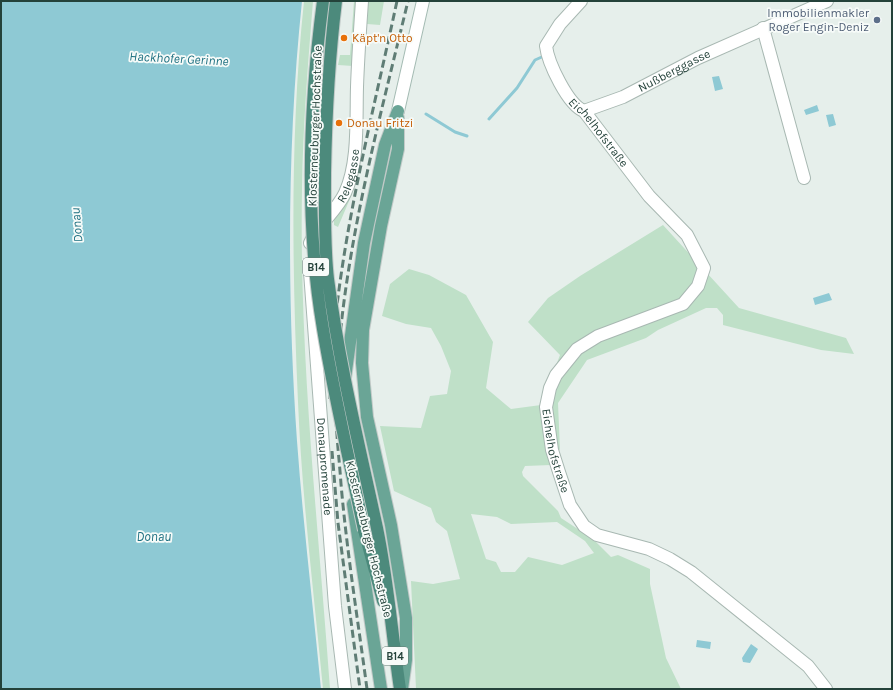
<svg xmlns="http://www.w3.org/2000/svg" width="893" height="690" font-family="Karla,sans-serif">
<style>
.green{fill:#bfe0c8;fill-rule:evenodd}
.water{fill:#8ec9d4}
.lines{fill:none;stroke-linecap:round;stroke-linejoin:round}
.stream{stroke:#8ec9d4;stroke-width:3}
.minor-casing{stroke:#a8b8b2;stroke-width:14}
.secondary-casing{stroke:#a4bbb3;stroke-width:14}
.primary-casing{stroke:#c2cac8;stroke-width:14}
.trunk-casing{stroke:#c2cac8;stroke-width:14}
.minor{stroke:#fff;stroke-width:12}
.secondary{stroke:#fff;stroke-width:12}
.primary{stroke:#6aa596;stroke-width:12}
.trunk{stroke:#4c8a7c;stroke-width:12}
.rail{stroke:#5f7d75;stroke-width:3;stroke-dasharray:8 4;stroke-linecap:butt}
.trunk-bridge-casing{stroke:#c2cac8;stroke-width:14;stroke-linecap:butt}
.trunk-bridge{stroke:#4c8a7c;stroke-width:12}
.service-dot{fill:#5c6f8a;stroke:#f7fbf9;stroke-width:1.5}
.food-dot{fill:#e8710a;stroke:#f7fbf9;stroke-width:1.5}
.labels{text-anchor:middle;stroke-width:3.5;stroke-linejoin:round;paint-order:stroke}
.shield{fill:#f7fbf9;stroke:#637a73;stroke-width:1}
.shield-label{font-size:11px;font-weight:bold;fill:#24423a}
.service-label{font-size:12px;fill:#4e5e75;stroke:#f7fbf9;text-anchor:end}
.food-label{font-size:12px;fill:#c56008;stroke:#f7fbf9;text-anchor:start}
.street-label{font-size:12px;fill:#24423a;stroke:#f7fbf9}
.water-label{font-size:13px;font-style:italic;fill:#1c6f80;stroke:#f7fbf9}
</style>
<rect width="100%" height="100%" fill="#e6efeb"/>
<path class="green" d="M 304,1 L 313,1 C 308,63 303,125 302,188 C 299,355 318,522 330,689 L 323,689 C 314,594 302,498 298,402 C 292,269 290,134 304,1 Z
M 354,1 L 359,1 L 353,66 L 338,65 L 340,55 L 350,55 Z
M 368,1 L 384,1 L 380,25 L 367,24 Z
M 352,194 L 338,227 L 334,225 L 334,216 L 348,195 Z
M 663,225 L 739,308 L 846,338 L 854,354 L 821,350 L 723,325 L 723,315 L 717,308 L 706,308 L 658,330 L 646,338 L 587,360 L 558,403 L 560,450 L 549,443 L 551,465 L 525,466 L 522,472 L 523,476 L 558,511 L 561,518 L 593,539 L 611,557 L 618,555 L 650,569 L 650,584 L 666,658 L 681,689 L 416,689 L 411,581 L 433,584 L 460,579 L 447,531 L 436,522 L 431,508 L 394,491 L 380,426 L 421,428 L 430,396 L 447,394 L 451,371 L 441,346 L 431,328 L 406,324 L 382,316 L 390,284 L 409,269 L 429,275 L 466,295 L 493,342 L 486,388 L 511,409 L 541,405 L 560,355 L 528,322 L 548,298 L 580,276 ZM 471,514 L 497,517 L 511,524 L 557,522 L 585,541 L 594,553 L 562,565 L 528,557 L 515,572 L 501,572 L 496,562 L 486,559 Z"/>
<path class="water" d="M 1,1 L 302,1 C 287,144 287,297 297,441 C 303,523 313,606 321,689 L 1,689 Z
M 719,76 L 723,89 L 715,91 L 712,77 Z
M 817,105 L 819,111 L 806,115 L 804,110 Z
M 833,114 L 836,125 L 829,127 L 826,115 Z
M 829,293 L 832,300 L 815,305 L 813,298 Z
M 697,640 L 711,642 L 710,649 L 696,647 Z
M 751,644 L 758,649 L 750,663 L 743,662 L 742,658 Z"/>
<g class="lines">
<path class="stream" d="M 426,114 L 455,132 L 467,136
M 489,119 L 517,88 L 535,60 L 544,56"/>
<g class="minor-casing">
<g id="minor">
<path id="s1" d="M 581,1 L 560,24 L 546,46 C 548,63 568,105 584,111 L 649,196 L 687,235 L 704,268 L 698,286 L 683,304 L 598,336 L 577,349 L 556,375 L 550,388 L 546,407 L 552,450 L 559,472 L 570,505 L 584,526 L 597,535 L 649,549 L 670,559 L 691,572 L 808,666 L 826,689"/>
<path d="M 763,28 L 804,178"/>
<path id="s2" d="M 584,111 L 623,97 L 698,58 L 827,1"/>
<path id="s3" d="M 310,243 C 318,224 336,212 345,193 C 359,163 356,119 357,87 C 358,58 360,30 362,1"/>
<path id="s4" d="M 310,272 L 335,606 L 345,689"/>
</g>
</g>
<g class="secondary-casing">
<path id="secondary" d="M 398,111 L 423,1"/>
</g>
<g class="primary-casing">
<path id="primary" d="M 398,118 L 398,149 L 381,226 L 363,330 L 362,363 L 367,417 L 391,525 L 406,618 L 406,660 L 402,689
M 344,426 L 345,378 L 364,243 L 385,145 L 398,111
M 353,504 L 381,689"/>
</g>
<g class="trunk-casing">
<path id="trunk" d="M 377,528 C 388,581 392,635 400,689
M 364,530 L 383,601"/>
</g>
<use href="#minor" class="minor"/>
<use href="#secondary" class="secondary"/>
<use href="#primary" class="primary"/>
<use href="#trunk" class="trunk"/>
<path class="rail" d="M 330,399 C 333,265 369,132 397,1
M 332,451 L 338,523 L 360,689
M 367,689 C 358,621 347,553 341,484 C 339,455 335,426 336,397 C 340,264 377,130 408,1"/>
<g class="trunk-bridge-casing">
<path id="trunk-bridge" d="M 323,1 C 309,107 305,223 323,329 C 334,396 350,463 364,530
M 336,1 C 329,58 326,115 325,173 C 325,208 324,244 328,279 C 339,363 359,445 377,528"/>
</g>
<use href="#trunk-bridge" class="trunk-bridge"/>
</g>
<circle class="service-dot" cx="877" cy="20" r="4"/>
<g class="food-dot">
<circle cx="344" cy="38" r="4"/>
<circle cx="339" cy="123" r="4"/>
</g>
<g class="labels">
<g class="shield">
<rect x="303" y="258" width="26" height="18" rx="3"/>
<rect x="382" y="647" width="26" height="18" rx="3"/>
</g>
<g class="shield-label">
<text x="316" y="271">B14</text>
<text x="395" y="660">B14</text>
</g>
<g class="service-label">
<text x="869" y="17">Immobilienmakler<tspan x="869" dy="14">Roger Engin-Deniz</tspan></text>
</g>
<g class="food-label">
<text x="352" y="42">Käpt'n Otto</text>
<text x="347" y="127">Donau Fritzi</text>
</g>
<g class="street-label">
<text dy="4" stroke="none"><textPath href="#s2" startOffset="99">Nußberggasse</textPath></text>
<text transform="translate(315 126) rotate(-88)" y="4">Klosterneuburger Hochstraße</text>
<text dy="4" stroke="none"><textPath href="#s1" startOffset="160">Eichelhofstraße</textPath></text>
<text dy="4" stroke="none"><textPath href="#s3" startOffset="79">Relegasse</textPath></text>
<text dy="4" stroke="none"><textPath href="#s1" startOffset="603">Eichelhofstraße</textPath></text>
<text dy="4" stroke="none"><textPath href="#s4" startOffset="195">Donaupromenade</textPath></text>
<text transform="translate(369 539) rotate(76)" y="4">Klosterneuburger Hochstraße</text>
</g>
<g class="water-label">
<text transform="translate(179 58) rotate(3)" y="5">Hackhofer Gerinne</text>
<text transform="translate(76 225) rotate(-95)" y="5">Donau</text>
<text x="154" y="541">Donau</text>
</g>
</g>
<rect width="893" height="690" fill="none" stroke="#24423a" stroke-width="4"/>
</svg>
